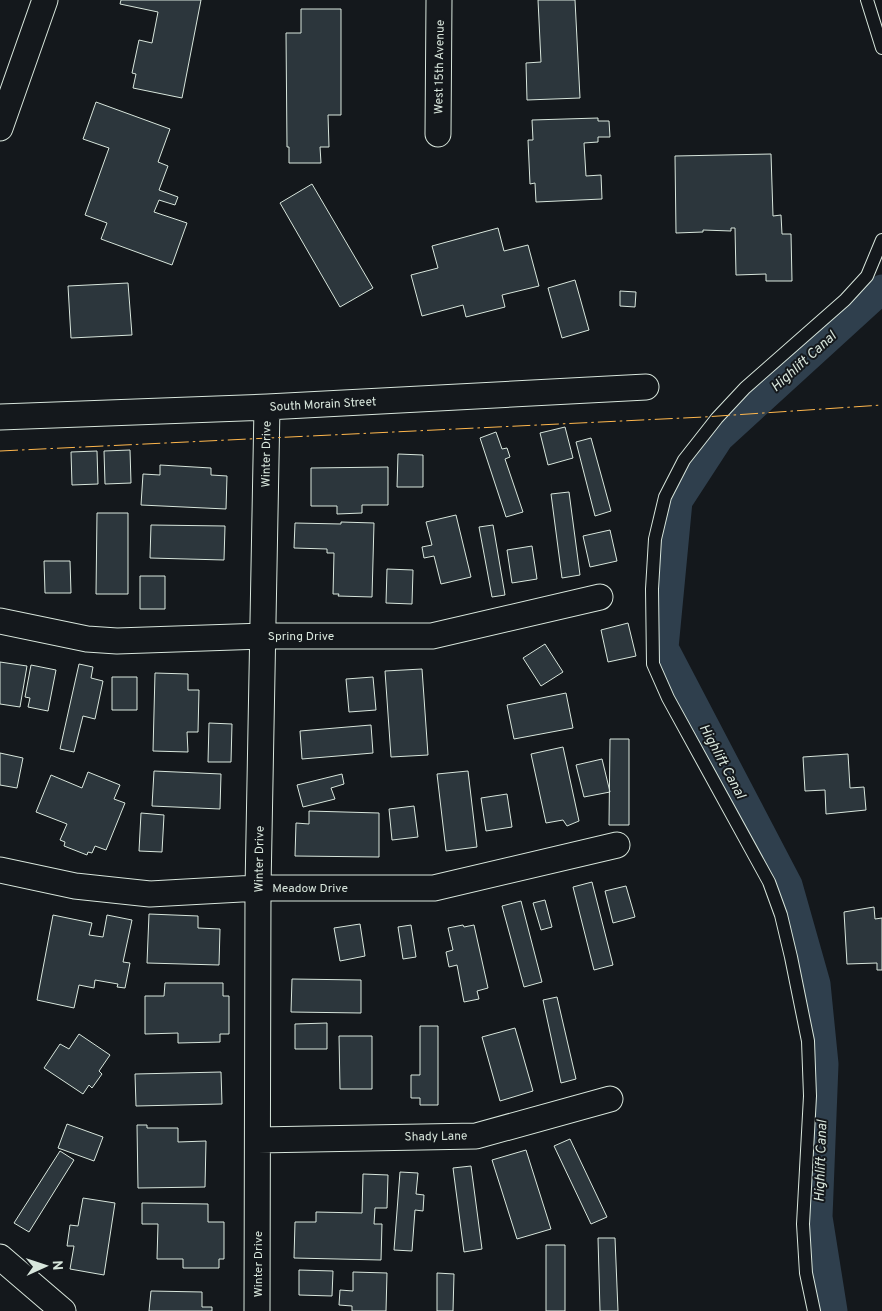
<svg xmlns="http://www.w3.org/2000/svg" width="882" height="1311" font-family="Overpass,sans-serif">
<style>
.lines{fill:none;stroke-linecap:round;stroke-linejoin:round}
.canal{stroke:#2f3f4d;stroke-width:29}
.building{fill:#2c363c;stroke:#d8e6dc}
.service-casing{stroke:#d8e6dc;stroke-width:14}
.minor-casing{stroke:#d8e6dc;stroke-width:27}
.service{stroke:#14181c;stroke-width:12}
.minor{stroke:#14181c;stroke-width:25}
.power{stroke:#ffb74d;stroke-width:1;stroke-dasharray:18 4 2.5 4;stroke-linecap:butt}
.labels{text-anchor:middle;stroke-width:4;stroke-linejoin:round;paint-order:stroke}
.street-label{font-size:12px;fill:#d8e6dc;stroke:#14181c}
.water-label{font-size:14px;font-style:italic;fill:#d8e6dc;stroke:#14181c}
</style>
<rect width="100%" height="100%" fill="#14181c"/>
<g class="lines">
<path class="canal" d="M 833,1311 L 818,1217 L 824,1064 L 816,984 L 788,885 L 664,648 L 678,501 L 719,438 L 882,289"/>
</g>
<path class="building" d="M 121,0 L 201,0 L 182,98 L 133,88 L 136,74 L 132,73 L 139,40 L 152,43 L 158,12 L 120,4 Z
M 538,0 L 575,0 L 580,98 L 527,100 L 526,63 L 541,62 Z
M 301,9 L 341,9 L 341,115 L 328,115 L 329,147 L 320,147 L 321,163 L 289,163 L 289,147 L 287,147 L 286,33 L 301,33 Z
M 96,102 L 170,129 L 158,162 L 168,166 L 159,190 L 178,197 L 175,205 L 159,200 L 154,212 L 187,223 L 172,265 L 101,239 L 107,223 L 85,215 L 109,148 L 83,139 Z
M 598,118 L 598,121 L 609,121 L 610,137 L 598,137 L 598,142 L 584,143 L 586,176 L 601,175 L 602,199 L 536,202 L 535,183 L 530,184 L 528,140 L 533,140 L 532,120 Z
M 771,154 L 773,216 L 781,215 L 782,234 L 791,234 L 792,281 L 766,281 L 766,274 L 736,275 L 735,228 L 731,228 L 731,231 L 703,230 L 703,232 L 676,233 L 675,156 Z
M 312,184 L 373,288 L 340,307 L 280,203 Z
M 498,228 L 504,251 L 528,245 L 539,286 L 502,295 L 505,307 L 466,317 L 463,305 L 422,316 L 411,275 L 438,268 L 432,246 Z
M 575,280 L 589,330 L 562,338 L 548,288 Z
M 128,283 L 132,335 L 71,338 L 68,286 Z
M 620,291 L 636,292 L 635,307 L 620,306 Z
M 565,427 L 573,458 L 548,465 L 540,433 Z
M 496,432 L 502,449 L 507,448 L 510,457 L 505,459 L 523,512 L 506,517 L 480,438 Z
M 591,438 L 611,511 L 595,516 L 576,442 Z
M 130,450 L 131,483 L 105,484 L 104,451 Z
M 97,451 L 98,484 L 72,485 L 71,452 Z
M 398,454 L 423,455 L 423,487 L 397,487 Z
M 160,465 L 211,468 L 211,475 L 227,476 L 226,509 L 141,505 L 143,474 L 160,475 Z
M 388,467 L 388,505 L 362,505 L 362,513 L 337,514 L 337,506 L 311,506 L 311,468 Z
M 569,492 L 580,575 L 562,578 L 551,494 Z
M 97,513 L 128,513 L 128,594 L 96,594 Z
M 456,515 L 471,577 L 441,584 L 434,556 L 424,558 L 422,547 L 432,545 L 426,522 Z
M 341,522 L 374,523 L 372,597 L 338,596 L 339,594 L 333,594 L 334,553 L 327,553 L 327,549 L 294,548 L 295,523 L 341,524 Z
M 151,525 L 225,526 L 224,560 L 150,558 Z
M 493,525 L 505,595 L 492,597 L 479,527 Z
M 610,530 L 617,561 L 590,567 L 583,536 Z
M 532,546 L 537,579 L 512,583 L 507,550 Z
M 44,561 L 70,561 L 71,593 L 45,593 Z
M 387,569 L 413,570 L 412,604 L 386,603 Z
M 140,576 L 165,576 L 165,609 L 140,609 Z
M 628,623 L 636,656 L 608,662 L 601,630 Z
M 545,644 L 563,672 L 541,686 L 523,658 Z
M 0,662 L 27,666 L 20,707 L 0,704 Z
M 79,664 L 93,667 L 91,678 L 103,681 L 95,719 L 83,716 L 74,752 L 60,749 Z
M 31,665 L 56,670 L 48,711 L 28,707 L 30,698 L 25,697 Z
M 422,669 L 428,755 L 391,757 L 385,671 Z
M 155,673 L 188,674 L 188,690 L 199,690 L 198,732 L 187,732 L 188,752 L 153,751 Z
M 112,677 L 137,677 L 137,710 L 112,710 Z
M 373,677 L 376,710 L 349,712 L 346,679 Z
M 566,693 L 573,728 L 514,739 L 507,705 Z
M 209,723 L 232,724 L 231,762 L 208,762 Z
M 371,725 L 373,753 L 302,759 L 300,731 Z
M 610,739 L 629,739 L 629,825 L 609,825 Z
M 563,747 L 579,821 L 567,826 L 563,820 L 546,823 L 531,754 Z
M 0,753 L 23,758 L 17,788 L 0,785 Z
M 848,754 L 850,788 L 864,787 L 866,810 L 826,814 L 825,790 L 805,791 L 803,757 Z
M 602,759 L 610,792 L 584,797 L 576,765 Z
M 154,771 L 221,774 L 220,809 L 152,806 Z
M 468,771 L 477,847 L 446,851 L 437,774 Z
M 88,772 L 120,785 L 114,799 L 125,803 L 106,850 L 95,846 L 92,853 L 88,852 L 87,855 L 64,846 L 65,842 L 60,840 L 67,824 L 36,812 L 51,775 L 82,788 Z
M 342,774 L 344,784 L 331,788 L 335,799 L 303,807 L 297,785 Z
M 507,794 L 512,827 L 486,831 L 481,798 Z
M 414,806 L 418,837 L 392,840 L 389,809 Z
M 309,811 L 379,813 L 379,857 L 295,856 L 296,823 L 309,824 Z
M 141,813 L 164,815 L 162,852 L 139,851 Z
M 592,882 L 613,965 L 594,970 L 573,887 Z
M 626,886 L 635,917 L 613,923 L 605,891 Z
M 545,900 L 552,927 L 541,930 L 533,903 Z
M 521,901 L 542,982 L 524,987 L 502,906 Z
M 874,907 L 875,919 L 882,918 L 882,970 L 877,970 L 877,963 L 847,964 L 844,912 Z
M 149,914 L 198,916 L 198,928 L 220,929 L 219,965 L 147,963 Z
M 53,915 L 92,923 L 89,935 L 103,937 L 107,915 L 132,920 L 123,962 L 130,963 L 125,988 L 117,987 L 118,984 L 95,980 L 94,988 L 79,985 L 74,1008 L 37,1000 Z
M 360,924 L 365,956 L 340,961 L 334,928 Z
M 411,925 L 416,957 L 403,959 L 398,927 Z
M 463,925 L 464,927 L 474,925 L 488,988 L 477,991 L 479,999 L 464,1002 L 457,965 L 449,967 L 446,952 L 453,950 L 448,928 Z
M 292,979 L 361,980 L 361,1013 L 291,1012 Z
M 165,983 L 223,983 L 223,996 L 229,996 L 229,1034 L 220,1034 L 220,1042 L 178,1043 L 178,1033 L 145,1034 L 145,996 L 164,996 Z
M 557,997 L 576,1079 L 561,1083 L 543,1000 Z
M 327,1023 L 327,1049 L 295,1049 L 295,1024 Z
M 420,1026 L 438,1026 L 438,1105 L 420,1105 L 420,1098 L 411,1098 L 411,1075 L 420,1075 Z
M 515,1028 L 533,1091 L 500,1101 L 482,1037 Z
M 79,1034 L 110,1055 L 99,1071 L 102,1074 L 92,1088 L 89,1085 L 83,1094 L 44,1068 L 60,1044 L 69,1049 Z
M 339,1036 L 372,1036 L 372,1089 L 340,1089 Z
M 221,1072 L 222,1104 L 136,1106 L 135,1074 Z
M 67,1124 L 103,1137 L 94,1161 L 58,1148 Z
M 137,1125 L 147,1125 L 147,1128 L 178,1128 L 178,1142 L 206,1141 L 205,1187 L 138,1188 Z
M 570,1139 L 607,1217 L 591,1224 L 554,1146 Z
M 526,1150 L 551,1229 L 517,1239 L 492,1160 Z
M 60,1151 L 74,1160 L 29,1232 L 14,1223 Z
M 471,1166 L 482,1249 L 464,1252 L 453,1168 Z
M 400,1172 L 418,1173 L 416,1194 L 424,1195 L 423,1211 L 415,1210 L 412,1251 L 394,1250 Z
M 363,1174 L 388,1175 L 387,1208 L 375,1208 L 374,1224 L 382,1224 L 381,1260 L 294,1258 L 295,1222 L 316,1222 L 316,1212 L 362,1213 Z
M 83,1198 L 115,1203 L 104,1275 L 70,1269 L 74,1246 L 67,1246 L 70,1225 L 78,1226 Z
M 142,1203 L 208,1204 L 208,1222 L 224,1222 L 224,1259 L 219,1259 L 219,1268 L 183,1268 L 183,1259 L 157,1259 L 158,1224 L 142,1224 Z
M 598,1238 L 615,1238 L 618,1311 L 600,1311 Z
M 546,1245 L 565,1245 L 565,1311 L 546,1311 Z
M 299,1270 L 333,1271 L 332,1296 L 299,1295 Z
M 353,1272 L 387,1273 L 386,1311 L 352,1311 L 352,1306 L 339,1305 L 340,1290 L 353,1291 Z
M 437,1273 L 454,1274 L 453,1311 L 437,1311 Z
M 151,1291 L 202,1292 L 202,1307 L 212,1307 L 212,1311 L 149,1311 Z"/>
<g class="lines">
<g class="service-casing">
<path id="service" d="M 867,0 L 882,48
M 814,1311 L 806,1273 L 803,1224 L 810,1096 L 808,1041 L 791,957 L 781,915 L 769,882 L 668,698 L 653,664 L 652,589 L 655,539 L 665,497 L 684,460 L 717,418 L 745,388 L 845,300 L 867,276 L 882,240"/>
</g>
<g class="minor-casing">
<path id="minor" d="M 0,128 L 45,0
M 438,134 L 439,0
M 0,417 L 267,407 L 646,387
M 0,621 L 87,639 L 117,641 L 262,636 L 432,636 L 600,597
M 0,870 L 75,886 L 150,894 L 258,888 L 434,888 L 617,845
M 258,1140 L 476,1136 L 610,1099
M 0,1257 L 63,1311
M 257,1311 L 258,888 L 267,407"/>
</g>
<use href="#service" class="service"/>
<use href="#minor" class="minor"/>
<path class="power" d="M 0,451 L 704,417 L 882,405"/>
</g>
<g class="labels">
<g class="street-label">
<text transform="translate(439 67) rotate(-89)" y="4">West 15th Avenue</text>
<text transform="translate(323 404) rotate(-3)" y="4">South Morain Street</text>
<text transform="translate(266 454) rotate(-89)" y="4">Winter Drive</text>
<text x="301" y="640">Spring Drive</text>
<text transform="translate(259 859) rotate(-89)" y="4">Winter Drive</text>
<text x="310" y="892">Meadow Drive</text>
<text transform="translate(436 1136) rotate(-1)" y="4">Shady Lane</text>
<text transform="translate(258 1264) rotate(-90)" y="4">Winter Drive</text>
</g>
<g class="water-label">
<text transform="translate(803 361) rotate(-42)" y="5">Highlift Canal</text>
<text transform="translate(723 761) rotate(62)" y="5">Highlift Canal</text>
<text transform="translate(820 1161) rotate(-88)" y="5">Highlift Canal</text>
</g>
</g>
<g transform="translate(45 1266) rotate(87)" stroke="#14181c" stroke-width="4" paint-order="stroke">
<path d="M0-4L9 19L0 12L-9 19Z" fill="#d8e6dc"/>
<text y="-8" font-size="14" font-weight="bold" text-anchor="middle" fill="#d8e6dc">N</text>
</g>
</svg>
